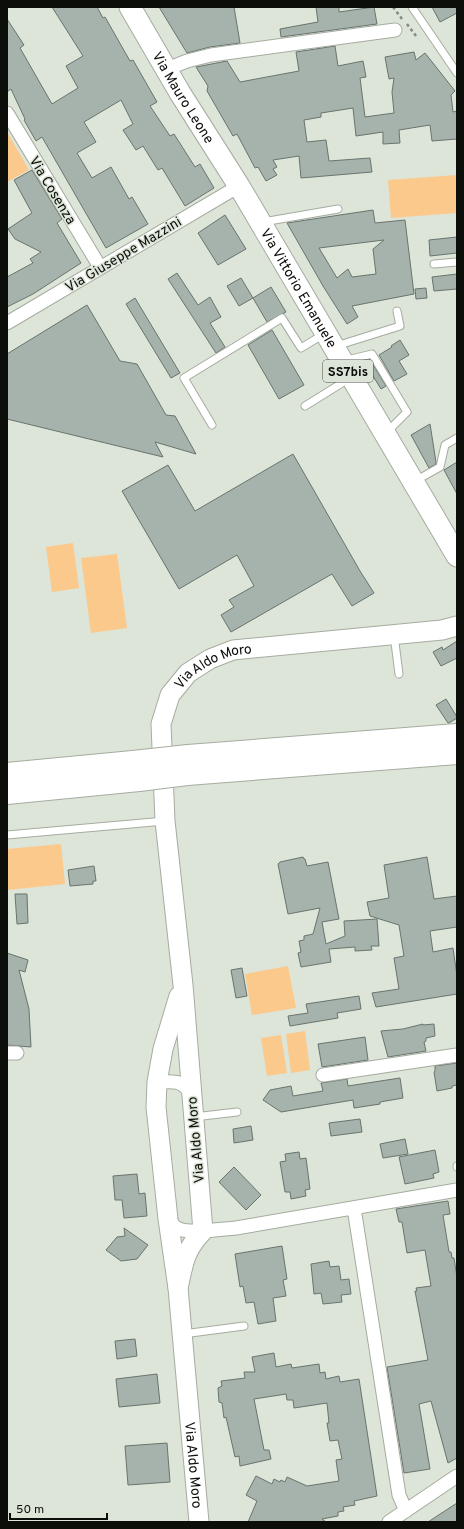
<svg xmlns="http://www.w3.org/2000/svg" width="464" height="1529" font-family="Overpass,sans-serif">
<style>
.green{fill:#fbc98c}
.building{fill:#a6b3ac;stroke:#68746d;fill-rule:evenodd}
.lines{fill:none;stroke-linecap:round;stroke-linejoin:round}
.lane-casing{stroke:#a5aca0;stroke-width:9}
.street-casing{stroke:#a5aca0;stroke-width:15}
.secondary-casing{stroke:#a5aca0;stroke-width:21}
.primary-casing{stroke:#a5aca0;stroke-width:23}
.highway-casing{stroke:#a5aca0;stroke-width:24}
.path{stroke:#858a81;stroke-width:2.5;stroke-dasharray:3 3;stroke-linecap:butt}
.lane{stroke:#fff;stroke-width:7}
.street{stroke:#fff;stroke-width:13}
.secondary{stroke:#fff;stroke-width:19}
.primary{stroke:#fff;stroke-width:21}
.highway{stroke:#fff;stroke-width:22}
.highway-bridge-casing{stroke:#a5aca0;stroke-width:24;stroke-linecap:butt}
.highway-bridge{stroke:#fff;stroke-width:22}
.labels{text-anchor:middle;stroke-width:3;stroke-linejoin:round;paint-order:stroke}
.shield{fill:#dde4d8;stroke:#4b4e48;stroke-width:1}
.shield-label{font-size:13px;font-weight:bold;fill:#0c0e0a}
.street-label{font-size:14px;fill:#0c0e0a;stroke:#dde4d8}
</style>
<rect width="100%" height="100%" fill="#dde4d8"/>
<path class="green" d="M 7,132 L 29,170 L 7,182 Z
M 457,175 L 457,213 L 391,218 L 388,180 Z
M 73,543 L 79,588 L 52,592 L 46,547 Z
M 117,554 L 127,628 L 91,633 L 81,558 Z
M 61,844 L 65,884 L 7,890 L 7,849 Z
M 288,966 L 296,1008 L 252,1015 L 245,974 Z
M 305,1031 L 310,1070 L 291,1073 L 286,1034 Z
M 281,1035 L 287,1073 L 267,1076 L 261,1038 Z"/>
<path class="building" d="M 52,7 L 97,7 L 103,18 L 105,17 L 130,61 L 133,60 L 157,102 L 150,106 L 170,136 L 174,134 L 195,167 L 200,164 L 214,188 L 185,206 L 162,168 L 158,170 L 143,146 L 136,150 L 123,130 L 133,124 L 121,100 L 84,122 L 96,142 L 77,153 L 92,178 L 111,167 L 129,199 L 132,197 L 148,224 L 106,248 L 42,137 L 36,141 L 24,120 L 25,119 L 11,89 L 7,92 L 7,19 L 24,45 L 20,48 L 52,104 L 78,88 L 66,66 L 83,56 Z
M 159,7 L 234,7 L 240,43 L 210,47 L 187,53 Z
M 316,7 L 339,7 L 339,12 L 374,7 L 377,24 L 281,37 L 280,29 L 318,22 Z
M 432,7 L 457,7 L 457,13 L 440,22 Z
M 335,46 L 338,66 L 363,61 L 366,77 L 360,78 L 365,117 L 394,113 L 392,92 L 394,78 L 389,79 L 385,57 L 414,52 L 416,60 L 425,53 L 455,91 L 451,95 L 453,112 L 457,111 L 457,139 L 432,141 L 430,125 L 399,130 L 400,143 L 383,144 L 383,132 L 356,136 L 353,108 L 321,113 L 321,117 L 304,120 L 307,142 L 326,140 L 329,161 L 370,158 L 372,172 L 301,178 L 299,156 L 273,160 L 277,167 L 273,169 L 277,175 L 266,181 L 258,167 L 255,168 L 237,134 L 233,136 L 207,91 L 208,86 L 196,67 L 227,61 L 240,82 L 299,71 L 296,52 Z
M 32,170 L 62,219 L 57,223 L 81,263 L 33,294 L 7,307 L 7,277 L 33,263 L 30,259 L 41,252 L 15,239 L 8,229 L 32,213 L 14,180 Z
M 373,210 L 375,223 L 405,220 L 414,294 L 352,306 L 358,317 L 347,324 L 323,286 L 287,223 ZM 384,240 L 373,249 L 376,274 L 352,277 L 348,269 L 337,278 L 319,248 Z
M 225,215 L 246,249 L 218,265 L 198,233 Z
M 457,237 L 457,253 L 430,256 L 429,240 Z
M 177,273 L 198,305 L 210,297 L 221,317 L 210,323 L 225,347 L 216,353 L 168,279 Z
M 457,274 L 457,289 L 434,291 L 432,277 Z
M 241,278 L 253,298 L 239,306 L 227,286 Z
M 271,287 L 286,312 L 267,322 L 253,298 Z
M 426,288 L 427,298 L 416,299 L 415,289 Z
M 135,298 L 180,373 L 171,378 L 126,304 Z
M 87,305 L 120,361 L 137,364 L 166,415 L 175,416 L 196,454 L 155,442 L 163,457 L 7,419 L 7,354 Z
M 272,330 L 304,385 L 279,399 L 248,345 Z
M 400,340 L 409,355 L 399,361 L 407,374 L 394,381 L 379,355 L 392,347 L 391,346 Z
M 370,360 L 386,386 L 381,389 L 365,363 Z
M 430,424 L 436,462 L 436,464 L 429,468 L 411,435 Z
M 293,454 L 360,571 L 374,593 L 352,606 L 332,574 L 231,632 L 221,615 L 234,607 L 229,600 L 254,586 L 237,555 L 179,589 L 122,491 L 168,465 L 195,511 Z
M 457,462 L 457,494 L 444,470 Z
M 457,641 L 457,658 L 441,666 L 433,652 L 442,647 L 443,650 Z
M 446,699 L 457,717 L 457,718 L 449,723 L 448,723 L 436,705 Z
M 303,857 L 304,859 L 305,859 L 307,866 L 328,862 L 339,919 L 322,922 L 326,944 L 345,936 L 344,921 L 377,919 L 379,946 L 371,946 L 372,950 L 355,951 L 355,947 L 329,949 L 331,962 L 301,967 L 298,953 L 301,952 L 299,941 L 304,940 L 304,936 L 313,934 L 320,908 L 288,914 L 278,864 L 280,862 Z
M 427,857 L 434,899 L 457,896 L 457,927 L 430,931 L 433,952 L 453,948 L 457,976 L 457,994 L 376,1007 L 372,993 L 399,989 L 394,958 L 404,956 L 399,925 L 370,916 L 367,902 L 389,898 L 384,865 Z
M 94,866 L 96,881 L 93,881 L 93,884 L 70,886 L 68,870 Z
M 15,894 L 27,894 L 28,923 L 17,924 Z
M 7,953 L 28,960 L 25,972 L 19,970 L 29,1009 L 31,1047 L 7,1045 Z
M 242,968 L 247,996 L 236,998 L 231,970 Z
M 359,996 L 361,1009 L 337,1013 L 338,1018 L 290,1026 L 288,1016 L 308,1013 L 306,1004 Z
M 423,1024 L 423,1025 L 434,1024 L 435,1036 L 426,1038 L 426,1041 L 424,1042 L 426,1051 L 388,1057 L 381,1031 L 403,1029 Z
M 365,1037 L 368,1060 L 322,1067 L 318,1044 Z
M 457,1063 L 457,1085 L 452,1086 L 452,1088 L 437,1091 L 434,1072 L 435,1071 L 435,1066 Z
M 400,1078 L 403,1098 L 380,1102 L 380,1104 L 354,1108 L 353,1100 L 281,1112 L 263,1100 L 270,1090 L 291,1086 L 293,1096 L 323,1091 L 321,1083 L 347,1079 L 348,1086 Z
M 360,1119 L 362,1132 L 331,1136 L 329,1123 Z
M 251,1126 L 253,1140 L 234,1143 L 233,1129 Z
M 405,1139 L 408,1154 L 383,1158 L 380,1144 Z
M 435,1150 L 439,1172 L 433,1174 L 434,1178 L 405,1184 L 399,1157 Z
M 299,1152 L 300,1159 L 306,1158 L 310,1189 L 305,1190 L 306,1196 L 291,1199 L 290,1192 L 285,1192 L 280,1162 L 286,1161 L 285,1154 Z
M 234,1167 L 261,1195 L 246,1210 L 219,1182 Z
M 137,1174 L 139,1194 L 145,1193 L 147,1216 L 124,1218 L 122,1200 L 115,1200 L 113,1176 Z
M 448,1201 L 450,1214 L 443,1215 L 449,1252 L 451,1252 L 452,1258 L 454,1258 L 457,1277 L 457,1458 L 448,1463 L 431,1401 L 419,1404 L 430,1469 L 404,1473 L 387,1367 L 428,1360 L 415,1291 L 417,1291 L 416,1288 L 431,1286 L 425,1250 L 407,1253 L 402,1222 L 399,1222 L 396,1209 Z
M 124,1228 L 148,1245 L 137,1259 L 121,1261 L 106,1250 L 117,1237 L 125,1236 Z
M 282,1246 L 287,1279 L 283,1280 L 286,1296 L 273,1298 L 276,1321 L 258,1324 L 254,1302 L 246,1303 L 243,1286 L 240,1287 L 235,1254 Z
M 329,1261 L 330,1267 L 339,1266 L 341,1280 L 349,1279 L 351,1294 L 341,1295 L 342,1302 L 323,1304 L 321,1293 L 314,1294 L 311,1264 Z
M 135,1339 L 137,1356 L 117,1359 L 115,1341 Z
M 274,1353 L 276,1367 L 291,1364 L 292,1368 L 319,1364 L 320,1373 L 325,1372 L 326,1379 L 339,1376 L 340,1382 L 359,1379 L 377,1496 L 354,1501 L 355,1505 L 343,1507 L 344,1511 L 338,1512 L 338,1516 L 322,1519 L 326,1522 L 248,1522 L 257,1501 L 246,1495 L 256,1476 L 272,1484 L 274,1479 L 280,1482 L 281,1480 L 285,1482 L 287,1477 L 307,1486 L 339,1481 L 336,1460 L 342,1459 L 338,1440 L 330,1441 L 327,1423 L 329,1423 L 327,1403 L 294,1408 L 293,1400 L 287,1400 L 286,1394 L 254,1399 L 264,1450 L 269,1450 L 271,1459 L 240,1466 L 239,1456 L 235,1457 L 226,1417 L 224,1418 L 222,1403 L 219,1402 L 218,1388 L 222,1386 L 221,1381 L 245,1378 L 244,1372 L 255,1372 L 252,1357 Z
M 157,1374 L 160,1403 L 119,1407 L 116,1379 Z
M 167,1443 L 170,1482 L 128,1485 L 125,1446 Z
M 457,1503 L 457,1522 L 428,1522 Z"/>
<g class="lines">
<g class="lane-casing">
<path id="lane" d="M 412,7 L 457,73
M 263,222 L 338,209
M 434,264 L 457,262
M 336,346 L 400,326 L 397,311
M 343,361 L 372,354 L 407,412 L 387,432
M 305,406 L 350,378
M 212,425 L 184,378 L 282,318 L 301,348 L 324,334
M 415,481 L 440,467 L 445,445 L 457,438
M 394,635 L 399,674
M 7,835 L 165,821
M 194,1117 L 237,1112
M 457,1166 L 457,1167
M 183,1334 L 244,1326"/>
</g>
<g class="street-casing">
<path id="street" d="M 167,69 L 187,61 L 211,55 L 395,30
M 7,113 L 100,267
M 7,323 L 239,186
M 7,1053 L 17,1053
M 323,1075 L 457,1055
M 157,1082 C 175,1082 181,1079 191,1094
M 354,1208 L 399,1495 L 406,1511
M 168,1219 C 171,1223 174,1227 179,1229 C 192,1234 222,1229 236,1228 L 457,1190
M 389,1522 L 457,1476"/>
</g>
<g class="secondary-casing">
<g id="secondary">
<path id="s1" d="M 179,996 L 163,1049 L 157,1082 L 156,1107 L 168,1219 L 178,1288 L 199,1522"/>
<path id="s2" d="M 178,1288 C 184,1262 184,1251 203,1231 L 183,985 L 165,821 L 161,724 L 170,695 L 188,673 L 210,659 L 233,650 L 442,630 L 457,626"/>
</g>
</g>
<g class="primary-casing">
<g id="primary">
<path id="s3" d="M 130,7 L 180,93 L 239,186 L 457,556"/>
</g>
</g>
<g class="highway-casing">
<path id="highway" d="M 188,756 L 457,735
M 7,774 L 133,762
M 187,774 L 457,753
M 7,793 L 139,780"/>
</g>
<path class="path" d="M 393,7 L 402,19
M 407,24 L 416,36"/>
<use href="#lane" class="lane"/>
<use href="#street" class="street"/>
<use href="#secondary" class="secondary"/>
<use href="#primary" class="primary"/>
<use href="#highway" class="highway"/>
<g class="highway-bridge-casing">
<path id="highway-bridge" d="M 133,762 L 188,756
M 139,780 L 187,774"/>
</g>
<use href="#highway-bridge" class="highway-bridge"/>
</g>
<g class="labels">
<rect class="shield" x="323" y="360" width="50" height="22" rx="3"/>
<g class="shield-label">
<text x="348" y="376">SS7bis</text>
</g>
<g class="street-label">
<text dy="5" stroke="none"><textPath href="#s3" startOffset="105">Via Mauro Leone</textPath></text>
<text transform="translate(53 190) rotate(59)" y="5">Via Cosenza</text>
<text transform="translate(123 254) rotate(-31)" y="5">Via Giuseppe Mazzini</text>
<text dy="5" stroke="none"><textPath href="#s3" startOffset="328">Via Vittorio Emanuele</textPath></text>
<text dy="5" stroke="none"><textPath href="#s2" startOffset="657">Via Aldo Moro</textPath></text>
<text transform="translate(195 1140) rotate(-95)" y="5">Via Aldo Moro</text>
<text dy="5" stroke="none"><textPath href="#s1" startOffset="474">Via Aldo Moro</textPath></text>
</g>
</g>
<rect width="464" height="1529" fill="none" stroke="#0c0e0a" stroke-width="16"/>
<path d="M10 1513v6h97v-6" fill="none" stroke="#0c0e0a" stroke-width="2"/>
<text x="16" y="1513" font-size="12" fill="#0c0e0a" stroke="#dde4d8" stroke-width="3" paint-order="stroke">50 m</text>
</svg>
